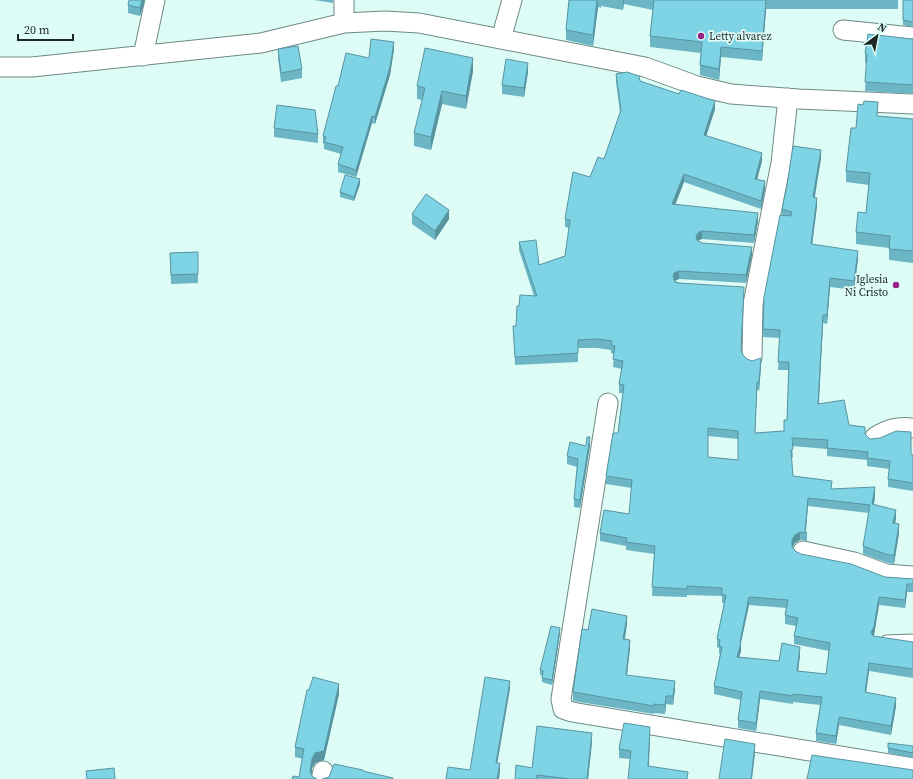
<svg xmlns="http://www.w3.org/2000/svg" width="913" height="779" font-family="'Source Serif 4',serif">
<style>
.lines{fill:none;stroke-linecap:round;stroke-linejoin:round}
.lane-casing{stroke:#6e8984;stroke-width:11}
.street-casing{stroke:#6e8984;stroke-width:21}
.lane{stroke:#fff;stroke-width:9}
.street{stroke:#fff;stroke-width:19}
.wall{fill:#6cb5c5;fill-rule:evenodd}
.shaded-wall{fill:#5894a0}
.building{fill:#7ed3e5;stroke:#5894a0;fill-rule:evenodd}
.poi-dot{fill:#962686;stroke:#defcf6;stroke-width:1.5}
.labels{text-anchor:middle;stroke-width:3.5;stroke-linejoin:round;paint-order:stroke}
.poi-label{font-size:11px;fill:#1c2826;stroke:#defcf6;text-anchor:start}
</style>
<rect width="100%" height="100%" fill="#defcf6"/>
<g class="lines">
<g class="lane-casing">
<path id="lane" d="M 886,640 L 913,639"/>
</g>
<g class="street-casing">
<path id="street" d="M 344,23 L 344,0
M 843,30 L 913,37
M 501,39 L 512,0
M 143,56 L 155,0
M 0,67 L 32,67 L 261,43 L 344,23 L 385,21 L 419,23 L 645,67 L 697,86 L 731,94 L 799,99 L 913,104
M 752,358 L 753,304 L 781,163 L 788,98
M 608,403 L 561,699 L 563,709 L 572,712 L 913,768
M 875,437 C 888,429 898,426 913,428
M 803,551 L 854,562 L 886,574 L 913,576
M 321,779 L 323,771"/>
</g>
<use href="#lane" class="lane"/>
<use href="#street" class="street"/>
</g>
<path class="wall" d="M 145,0 L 140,16 L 128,13 L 128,5 Z
M 314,0 L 333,0 L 333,3 Z
M 569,0 L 898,0 L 898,9 L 766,9 L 762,61 L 721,57 L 719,80 L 700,75 L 700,65 L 701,53 L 650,47 L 650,36 L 653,10 L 624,4 L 623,10 L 601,6 L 601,8 L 598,7 L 593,46 L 566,40 L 566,30 Z
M 903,0 L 913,0 L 913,27 L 903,25 Z
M 913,38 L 913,94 L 865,91 L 867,63 L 865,62 L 865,53 Z
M 278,49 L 302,69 L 302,78 L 281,82 L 278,58 Z
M 394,49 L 390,75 L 375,124 L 372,123 L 356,177 L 338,172 L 338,164 L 341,154 L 324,149 L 324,144 L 323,143 L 323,136 L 338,86 L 369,58 Z
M 473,71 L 466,109 L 442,104 L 431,150 L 414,146 L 414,133 L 422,100 L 417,99 L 417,86 Z
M 528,72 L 524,97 L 502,94 L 502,85 Z
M 616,74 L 640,81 L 715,109 L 706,136 L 762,161 L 757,179 L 765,189 L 761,209 L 684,182 L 675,205 L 758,221 L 754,243 L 702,239 L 699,240 L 698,241 L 702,243 L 752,255 L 746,283 L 679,279 L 675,281 L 679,283 L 744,295 L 741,351 L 743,355 L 747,359 L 761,366 L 759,391 L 757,390 L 755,433 L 784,431 L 787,420 L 789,370 L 778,370 L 780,338 L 763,337 L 764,297 L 782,215 L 782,209 L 821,158 L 815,197 L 817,206 L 812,245 L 858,259 L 854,290 L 830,287 L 827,324 L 823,323 L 819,404 L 849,425 L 865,434 L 870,439 L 913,455 L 913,491 L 888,487 L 888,479 L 889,469 L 867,466 L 867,460 L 827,456 L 827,449 L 792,446 L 793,457 L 791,458 L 793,476 L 832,489 L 875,496 L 874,505 L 896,518 L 895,524 L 899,533 L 894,564 L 888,563 L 863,554 L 863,546 L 869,513 L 808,506 L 806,532 L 807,533 L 807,541 L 800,540 L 795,543 L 793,547 L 795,551 L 801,554 L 885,577 L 913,579 L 913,592 L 907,592 L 905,608 L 879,605 L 874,635 L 873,636 L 913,642 L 913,678 L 869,671 L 866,692 L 896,706 L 891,735 L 839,725 L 836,744 L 816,741 L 816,733 L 820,705 L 793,702 L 793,704 L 760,699 L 756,731 L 738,728 L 738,720 L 741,700 L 714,694 L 714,686 L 720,654 L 719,654 L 719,648 L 717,647 L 717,639 L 724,603 L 722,603 L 722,596 L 687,595 L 687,597 L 652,596 L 654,554 L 626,550 L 626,546 L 600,541 L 600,533 L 629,514 L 632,488 L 606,484 L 606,476 L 618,433 L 623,393 L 619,393 L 619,384 L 622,369 L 613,367 L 614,354 L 611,353 L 611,350 L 597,348 L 578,348 L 578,362 L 515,365 L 513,326 L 516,326 L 519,306 L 534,296 L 519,250 L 519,242 L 539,265 L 565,256 L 569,228 L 565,227 L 565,219 L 590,177 L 604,159 L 620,112 L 616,82 ZM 708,436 L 738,439 L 738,460 L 708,457 ZM 749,605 L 786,608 L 785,615 L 785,624 L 796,626 L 794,636 L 794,644 L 829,651 L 826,674 L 798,671 L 800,655 L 779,661 L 739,657 L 741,651 L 741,643 Z
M 878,116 L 913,119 L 913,263 L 889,260 L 889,248 L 856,244 L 856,232 L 866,213 L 869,185 L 846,182 L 846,171 L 856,128 Z
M 274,128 L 318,134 L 318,143 L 274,137 Z
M 360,184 L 354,201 L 340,197 L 340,192 Z
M 412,214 L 449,219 L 435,240 L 412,224 Z
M 198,252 L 198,283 L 171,284 L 170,253 Z
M 590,445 L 580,508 L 574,507 L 574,499 L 577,467 L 567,464 L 567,456 L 586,446 Z
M 627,624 L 625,639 L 630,648 L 627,675 L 675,689 L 673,705 L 666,704 L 665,714 L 654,713 L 654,714 L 573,701 L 573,692 L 588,630 Z
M 560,633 L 552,685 L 542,682 L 542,675 L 540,675 L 540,670 Z
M 309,690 L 339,694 L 324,760 L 315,763 L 312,768 L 312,774 L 299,777 L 303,759 L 295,757 L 295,747 Z
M 650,736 L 649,766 L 688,779 L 628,779 L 630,759 L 619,758 L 619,749 Z
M 592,742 L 588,779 L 515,779 L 532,768 Z
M 913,746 L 913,758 L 888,753 L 888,748 Z"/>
<path class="shaded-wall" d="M 142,0 L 145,0 L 140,16 L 140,8 Z
M 597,0 L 598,7 L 593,46 L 593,35 Z
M 623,0 L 624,0 L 623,10 Z
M 766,0 L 766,9 L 762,61 L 762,51 Z
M 394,42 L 394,49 L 390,75 L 375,124 L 375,117 Z
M 721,47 L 721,57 L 719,80 L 719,69 Z
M 473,58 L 473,71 L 466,109 L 466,96 Z
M 528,63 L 528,72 L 524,97 L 524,88 Z
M 442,91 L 442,104 L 431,150 L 431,137 Z
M 715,101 L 715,109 L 704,143 L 704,135 Z
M 372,116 L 372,123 L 356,177 L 356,170 Z
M 821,150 L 821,158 L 813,205 L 813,197 Z
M 762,153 L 762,161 L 755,187 L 755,179 Z
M 684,174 L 684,182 L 672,213 L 672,204 Z
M 360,179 L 360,184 L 354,201 L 354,197 Z
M 765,181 L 765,189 L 761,209 L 761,201 Z
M 817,198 L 817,206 L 811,253 L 811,244 Z
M 449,210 L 449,219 L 435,240 L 435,231 Z
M 758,213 L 758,221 L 754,243 L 754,235 Z
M 702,231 L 702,239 L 699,240 L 696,244 L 696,236 L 699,232 Z
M 752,247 L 752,255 L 746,283 L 746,275 Z
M 858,251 L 858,259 L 854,290 L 854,281 Z
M 679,271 L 679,279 L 674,281 L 673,277 L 674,273 Z
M 830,278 L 830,287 L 827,324 L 827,315 Z
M 823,315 L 823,323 L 818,412 L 818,404 Z
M 761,358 L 761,366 L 759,391 L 759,382 Z
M 590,437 L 590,445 L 580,508 L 580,500 Z
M 875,487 L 875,496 L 872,513 L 872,504 Z
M 808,498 L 808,506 L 805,532 Z
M 896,510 L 896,518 L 893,531 L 893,523 Z
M 899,524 L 899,533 L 894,564 L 894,555 Z
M 800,532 L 800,540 L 795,543 L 792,548 L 792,540 L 795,535 Z
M 907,584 L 907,592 L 905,608 L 905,600 Z
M 749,597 L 749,605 L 740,646 L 741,643 L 741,651 L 737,665 L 737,657 Z
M 879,597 L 879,605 L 874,635 L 871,640 L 871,632 Z
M 627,616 L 627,624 L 623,647 L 623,639 Z
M 560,628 L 560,633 L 552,685 L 552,680 Z
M 630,640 L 630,648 L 626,683 L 626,675 Z
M 800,647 L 800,655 L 797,679 L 797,671 Z
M 869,663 L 869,671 L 865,700 L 865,692 Z
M 510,681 L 510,689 L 496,771 L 496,763 Z
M 675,681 L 675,689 L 673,705 L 673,696 Z
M 339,684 L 339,694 L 324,760 L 315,763 L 312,768 L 311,779 L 310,772 L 312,759 Z
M 760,691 L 760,699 L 756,731 L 756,723 Z
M 666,696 L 666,704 L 665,714 L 665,705 Z
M 896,698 L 896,706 L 891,735 L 891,726 Z
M 839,717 L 839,725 L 836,744 L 836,736 Z
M 650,727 L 650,736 L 648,775 L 648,766 Z
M 592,733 L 592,742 L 588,779 L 587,779 Z
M 755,744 L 755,753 L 752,779 L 751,779 Z
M 500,763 L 500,771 L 499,779 L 497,779 Z"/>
<path class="building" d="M 129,0 L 142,0 L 140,8 L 128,5 Z
M 569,0 L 597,0 L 593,35 L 566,30 Z
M 654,0 L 766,0 L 762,51 L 721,47 L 719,69 L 700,65 L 702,42 L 650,36 Z
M 903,0 L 913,0 L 913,22 L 903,20 Z
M 868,34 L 912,39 L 913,38 L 913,85 L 865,82 L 867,54 L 865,53 Z
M 371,39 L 394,42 L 390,67 L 375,117 L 372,116 L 356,170 L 338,164 L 343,147 L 324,142 L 326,137 L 323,136 L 336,86 L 338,86 L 346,53 L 369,58 Z
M 298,46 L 302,69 L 281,73 L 278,49 Z
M 425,48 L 473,58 L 466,96 L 442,91 L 431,137 L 414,133 L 425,88 L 417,86 Z
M 506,59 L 528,63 L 524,88 L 502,85 Z
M 627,72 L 639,76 L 640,81 L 679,94 L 681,90 L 715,101 L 704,135 L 762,153 L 755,179 L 765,181 L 761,201 L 684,174 L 672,204 L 758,213 L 754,235 L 702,231 L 699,232 L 696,236 L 697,240 L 702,243 L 752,247 L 746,275 L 679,271 L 674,273 L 673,277 L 675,282 L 679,283 L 744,287 L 741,350 L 743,355 L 747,359 L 752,361 L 761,358 L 759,382 L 757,382 L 755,433 L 784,431 L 784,420 L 787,420 L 789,362 L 778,362 L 780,330 L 763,329 L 764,297 L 780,215 L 791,216 L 792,212 L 782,209 L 787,185 L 793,146 L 821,150 L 813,197 L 817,198 L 811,244 L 858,251 L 854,281 L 830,278 L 827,315 L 823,315 L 818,404 L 844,400 L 849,425 L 865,427 L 865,434 L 870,439 L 880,438 L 896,431 L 911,432 L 911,454 L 913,455 L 913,483 L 888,479 L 890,461 L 867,458 L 868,452 L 827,448 L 828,440 L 792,438 L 793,449 L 791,450 L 793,476 L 832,481 L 831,489 L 875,487 L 872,504 L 896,510 L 893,523 L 899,524 L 894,555 L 888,555 L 863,546 L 870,505 L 808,498 L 805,531 L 807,533 L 800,532 L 795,535 L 792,540 L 792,546 L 795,551 L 801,554 L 851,564 L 885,577 L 913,579 L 913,584 L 907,584 L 905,600 L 879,597 L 874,627 L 871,632 L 873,636 L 913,642 L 913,669 L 869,663 L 865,692 L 896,698 L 891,726 L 839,717 L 836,736 L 816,733 L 822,697 L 793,694 L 793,696 L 760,691 L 756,723 L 738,720 L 742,692 L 714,686 L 722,647 L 719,646 L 720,640 L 717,639 L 726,595 L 722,595 L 722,588 L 687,586 L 687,589 L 652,587 L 655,546 L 626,542 L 627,538 L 600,533 L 604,510 L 629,514 L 632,480 L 606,476 L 613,433 L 618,433 L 624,385 L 619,384 L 623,361 L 613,359 L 615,346 L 611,345 L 612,341 L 597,339 L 578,340 L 578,353 L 515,357 L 513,326 L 516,326 L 517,306 L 519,306 L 520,295 L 537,296 L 519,242 L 536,240 L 539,265 L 565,256 L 570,220 L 565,219 L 573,172 L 590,177 L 598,157 L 604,159 L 621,110 L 616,74 ZM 708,428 L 738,431 L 738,460 L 708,457 ZM 749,597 L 788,600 L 785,615 L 798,618 L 794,636 L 830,643 L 826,674 L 797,671 L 800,647 L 782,643 L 779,661 L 737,657 L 741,643 L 740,642 Z
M 864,101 L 878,102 L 877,116 L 913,119 L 913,251 L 889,249 L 890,236 L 856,232 L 858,212 L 866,213 L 870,173 L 846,171 L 851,128 L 856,128 L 858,104 L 863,105 Z
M 277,105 L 315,110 L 318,134 L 274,128 Z
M 345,175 L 360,179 L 354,197 L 340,192 Z
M 426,194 L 449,210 L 435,231 L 412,214 Z
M 198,252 L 198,274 L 171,275 L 170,253 Z
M 587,437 L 590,437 L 580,500 L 574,499 L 578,459 L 567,456 L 570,442 L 586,446 Z
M 592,609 L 627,616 L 623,639 L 630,640 L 626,675 L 675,681 L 673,696 L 666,696 L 665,705 L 654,704 L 654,706 L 573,692 L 582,629 L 588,630 Z
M 551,626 L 560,628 L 552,680 L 542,678 L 543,671 L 540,670 Z
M 313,677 L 339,684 L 324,751 L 315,753 L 312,759 L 310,772 L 313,777 L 317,779 L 292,779 L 293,776 L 299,777 L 304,749 L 295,747 L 307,690 L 309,690 Z
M 485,677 L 510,681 L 496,763 L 500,763 L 497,779 L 446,779 L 448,767 L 470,770 Z
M 624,723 L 650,727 L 648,766 L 688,772 L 687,779 L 628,779 L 631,751 L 619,749 Z
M 537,726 L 592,733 L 587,779 L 570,779 L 537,775 L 536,779 L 515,779 L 516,765 L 532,768 Z
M 725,739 L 755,744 L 751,779 L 719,779 Z
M 888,743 L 913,746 L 913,753 L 888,748 Z
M 812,755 L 913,770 L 913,779 L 807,779 Z
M 334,764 L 363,770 L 363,771 L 393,778 L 393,779 L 322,779 L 329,777 Z
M 114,768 L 115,779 L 87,779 L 86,771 Z"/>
<g class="poi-dot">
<circle cx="701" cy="36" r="4"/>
<circle cx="896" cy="285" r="4"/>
</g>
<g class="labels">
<g class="poi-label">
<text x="709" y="40">Letty alvarez</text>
<text x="888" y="283" text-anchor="end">Iglesia<tspan x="888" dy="13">Ni Cristo</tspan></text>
</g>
</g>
<g transform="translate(877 36) rotate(32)" stroke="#defcf6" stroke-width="3" paint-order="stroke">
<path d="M0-3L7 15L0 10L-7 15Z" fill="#1c2826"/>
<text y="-6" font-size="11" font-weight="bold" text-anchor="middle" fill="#1c2826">N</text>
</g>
<path d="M18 34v6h55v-6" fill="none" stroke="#1c2826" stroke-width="2"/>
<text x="24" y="34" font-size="12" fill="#1c2826" stroke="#defcf6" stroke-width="3" paint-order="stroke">20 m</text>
</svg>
